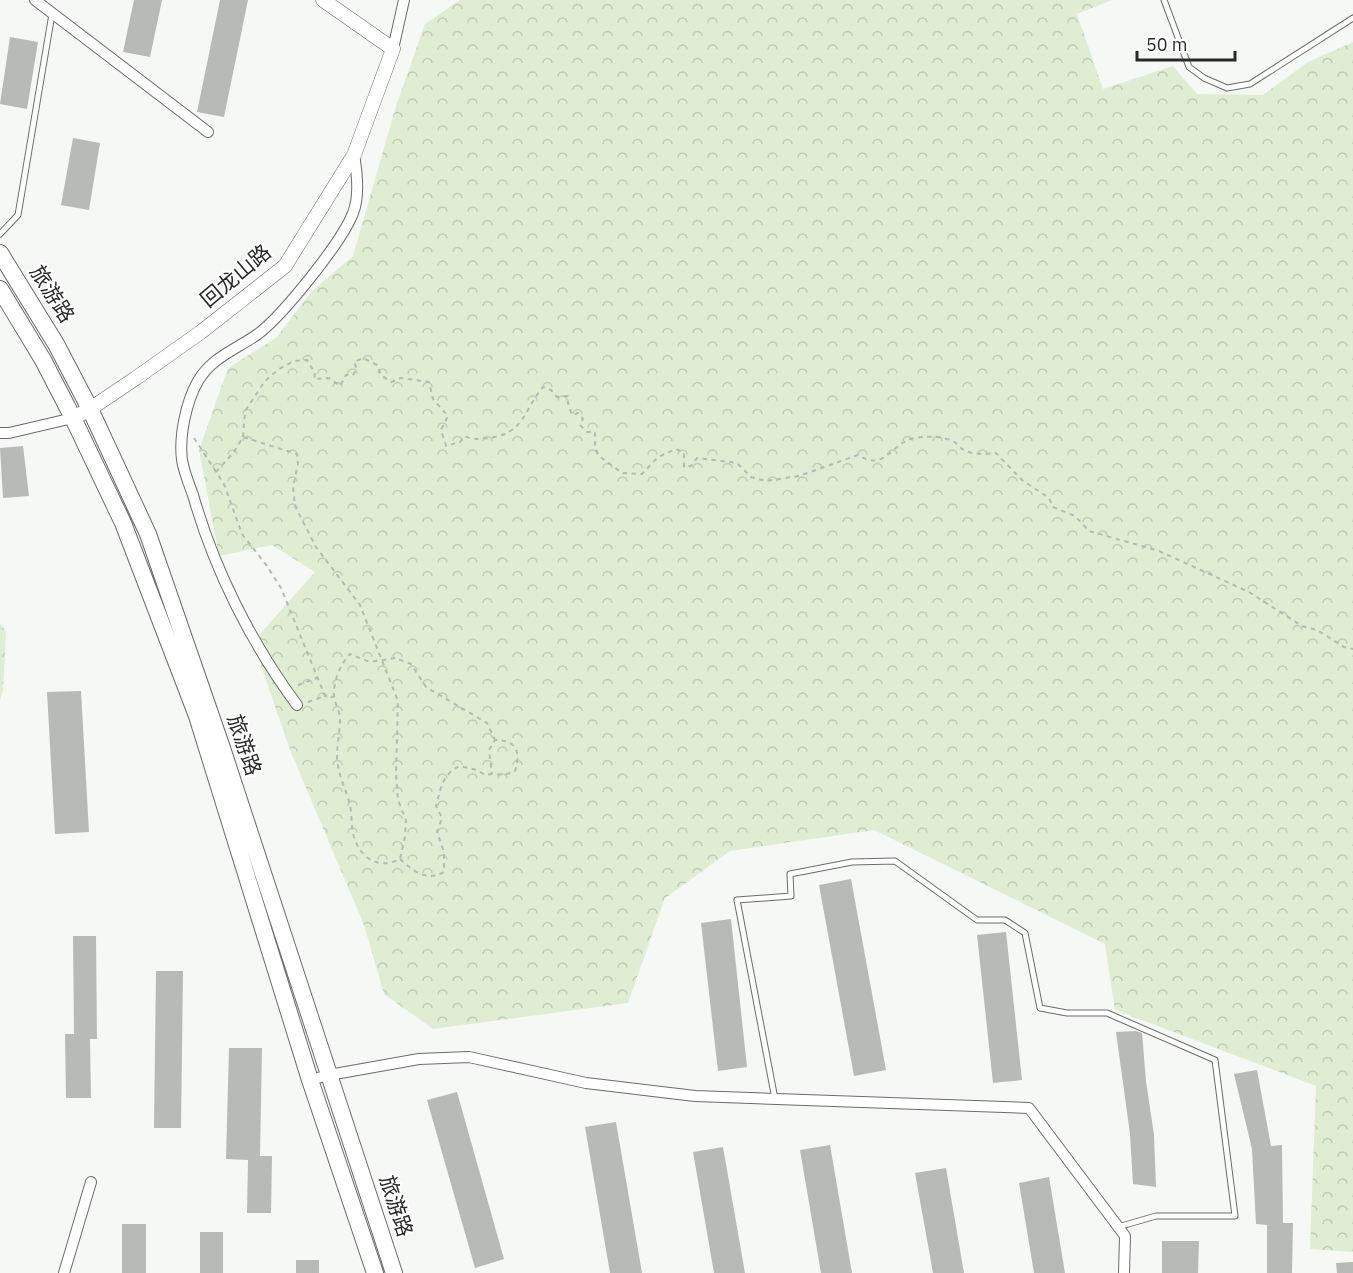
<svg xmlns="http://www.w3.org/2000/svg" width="1353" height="1273" font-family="'IBM Plex Sans','Noto Sans SC',sans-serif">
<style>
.forest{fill:url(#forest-crowns)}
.building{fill:#b8bab7}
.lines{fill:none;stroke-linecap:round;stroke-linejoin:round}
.service-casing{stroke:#6b6d6a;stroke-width:7}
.minor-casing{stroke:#6b6d6a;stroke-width:12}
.tertiary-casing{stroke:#6b6d6a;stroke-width:15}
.primary-casing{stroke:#6b6d6a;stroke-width:18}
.path{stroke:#b6b9b6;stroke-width:2;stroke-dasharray:4.5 4.5;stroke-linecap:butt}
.service{stroke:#fff;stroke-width:5}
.minor{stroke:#fff;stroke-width:10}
.tertiary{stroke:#fff;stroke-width:14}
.primary{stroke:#fff;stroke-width:16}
.labels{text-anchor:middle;stroke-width:4.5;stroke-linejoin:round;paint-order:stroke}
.street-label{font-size:21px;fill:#282928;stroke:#fff}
</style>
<defs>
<pattern id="forest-crowns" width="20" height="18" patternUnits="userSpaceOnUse" patternTransform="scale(1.5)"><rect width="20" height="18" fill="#dfeed3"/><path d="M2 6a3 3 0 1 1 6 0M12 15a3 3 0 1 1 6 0" fill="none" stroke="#bfccb5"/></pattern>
</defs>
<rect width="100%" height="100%" fill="#f5f8f4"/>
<path class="forest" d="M 460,0 L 1112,0 L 1077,14 L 1103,89 L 1173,66 L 1197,94 L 1263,95 L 1308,62 L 1353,42 L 1353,1252 L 1310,1249 L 1316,1086 L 1115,1010 L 1105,944 L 874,830 L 730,851 L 665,898 L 628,1003 L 433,1029 L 384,994 L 364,925 L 290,750 L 253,642 L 315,572 L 272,545 L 219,556 L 199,450 L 228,368 L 276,338 L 312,291 L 353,256 L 396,106 L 425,24 Z
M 0,623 L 6,632 L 3,690 L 0,701 Z"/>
<path class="building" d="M 134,0 L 162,0 L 150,57 L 123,52 Z
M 220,0 L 248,0 L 224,117 L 197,112 Z
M 10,37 L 38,42 L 27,109 L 0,104 Z
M 73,138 L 100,143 L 89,210 L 61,205 Z
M 23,446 L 29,496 L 3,498 L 0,448 Z
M 81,691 L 89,832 L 55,834 L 47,692 Z
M 851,879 L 886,1070 L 854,1076 L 819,885 Z
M 731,919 L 747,1067 L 718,1071 L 701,923 Z
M 1006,932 L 1022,1080 L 993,1083 L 977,935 Z
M 73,936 L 96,936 L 97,1039 L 90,1039 L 91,1098 L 66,1098 L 65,1034 L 74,1034 Z
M 156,971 L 183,971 L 181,1128 L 154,1128 Z
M 1136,1031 L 1142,1033 L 1146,1081 L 1154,1135 L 1156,1187 L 1133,1184 L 1130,1134 L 1116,1032 Z
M 229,1048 L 262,1048 L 260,1156 L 272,1156 L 271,1213 L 247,1213 L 248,1160 L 226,1159 Z
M 1257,1070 L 1271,1146 L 1282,1145 L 1283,1223 L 1293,1223 L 1292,1273 L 1267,1273 L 1267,1225 L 1256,1224 L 1252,1149 L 1234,1074 Z
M 457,1092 L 504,1259 L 475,1268 L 427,1100 Z
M 616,1122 L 642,1273 L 610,1273 L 585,1127 Z
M 830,1145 L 852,1273 L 821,1273 L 800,1150 Z
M 723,1147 L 745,1273 L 714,1273 L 693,1152 Z
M 946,1168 L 964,1273 L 933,1273 L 915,1173 Z
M 1049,1177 L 1065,1273 L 1034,1273 L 1019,1183 Z
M 122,1224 L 146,1224 L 146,1273 L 122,1273 Z
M 200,1232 L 223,1232 L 223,1273 L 200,1273 Z
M 1162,1241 L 1199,1241 L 1198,1273 L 1162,1273 Z
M 296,1260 L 319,1260 L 319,1273 L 296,1273 Z
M 1353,1262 L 1353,1273 L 1337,1273 L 1336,1263 Z"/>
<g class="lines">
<g class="service-casing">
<path id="service" d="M 1164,0 L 1189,67 L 1204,78 L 1227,88 L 1250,84 L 1353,18
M 0,234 L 18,215 L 52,14
M 775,1099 L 737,900 L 791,896 L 790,874 L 852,862 L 895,861 L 977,920 L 1005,920 L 1025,933 L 1040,1008 L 1067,1013 L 1107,1013 L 1215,1060 L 1235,1216 L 1156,1216 L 1118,1227"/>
</g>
<g class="minor-casing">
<path id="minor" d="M 35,0 L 208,132
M 393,49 L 404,0
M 0,433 L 9,433 L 73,418
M 297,705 C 251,643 214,569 193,495 C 189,484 184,472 182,460 C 179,436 186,402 198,381 C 212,357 237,349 258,334 C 283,315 342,242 353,213 C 360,196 357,172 354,155
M 310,1080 L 329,1075 L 419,1059 L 469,1057 L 586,1083 L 695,1096 L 1029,1108 L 1125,1236 L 1124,1273
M 64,1273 L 91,1182"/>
</g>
<g class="tertiary-casing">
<path id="tertiary" d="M 73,418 L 90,409 L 136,378 L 201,332 L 285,266 L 354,155 L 393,49 L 323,0"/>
</g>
<g class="primary-casing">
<path id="primary" d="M 0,253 L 56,344 L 90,409 L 148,534 L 221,745 L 394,1273
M 0,289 L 43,360 L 73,418 L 123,523 L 197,716 L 310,1080 L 375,1273"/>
</g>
<path class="path" d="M 243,437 L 245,411 L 265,381 L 279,369 L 294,361 L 307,360 L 315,373 L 314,379 L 329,378 L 340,386 L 346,375 L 353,375 L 357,369 L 354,362 L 363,358 L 377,365 L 381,375 L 391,382 L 401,378 L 429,382 L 433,399 L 448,416 L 441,430 L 446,446 L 460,442 L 465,436 C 473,440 479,439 487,438 C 524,435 523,411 543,387 L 551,390 L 557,397 L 568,396 L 568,403 L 572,415 L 578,413 L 583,419 L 580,425 L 587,432 L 595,432 L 595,448 L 599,456 L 622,473 L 642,474 L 658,457 L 676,449 L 684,453 L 684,467 L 691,466 L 697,458 L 737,463 L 751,477 L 766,481 L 799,476 L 858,455 C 886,473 892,441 915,438 C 928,436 941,436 953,441 C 957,443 959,448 964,450 C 972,455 987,454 996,453 L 1022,480 L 1049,498 L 1053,507 L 1075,516 L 1089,531 L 1159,551 L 1249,592 L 1302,626 L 1317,630 L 1344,647 L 1353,649
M 194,438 L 224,484 L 242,534 L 267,566 L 281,588 L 325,696 L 333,697
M 216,472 L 234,452 L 243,437 L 297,454 L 298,464 L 293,487 L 295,506 L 316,547 L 360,605 L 398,701 L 396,774 L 398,800 L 406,820 L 405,837 L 400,859 C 377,871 358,856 353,833 C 351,824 352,814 350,805 C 346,789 337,773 337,756 C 337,744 340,731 340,719 C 340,711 335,704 334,697 C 333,681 340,665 350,654 L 370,662 L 395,658 L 411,664 L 426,687 L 487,723 L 495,740
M 298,685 L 317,678
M 308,702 L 325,696
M 400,859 C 413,871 427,882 444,872 L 444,852 L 437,832 L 442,818 L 436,806 C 441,788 442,774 460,766 L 477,770 L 485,775 C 499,772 501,778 515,771 C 521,752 517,740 495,740 L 489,750 L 492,774"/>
<use href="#service" class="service"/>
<use href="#minor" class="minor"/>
<use href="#tertiary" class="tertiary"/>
<use href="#primary" class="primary"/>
</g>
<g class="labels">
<g class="street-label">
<text transform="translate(236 276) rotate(-40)" y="7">回龙山路</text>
<text transform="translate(52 294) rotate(58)" y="7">旅游路</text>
<text transform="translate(244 745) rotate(71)" y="7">旅游路</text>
<text transform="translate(396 1206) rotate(72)" y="7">旅游路</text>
</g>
</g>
<path d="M1137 51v9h98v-9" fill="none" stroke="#282928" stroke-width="3"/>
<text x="1146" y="51" font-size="18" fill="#282928" stroke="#ffffff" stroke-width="4.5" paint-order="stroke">50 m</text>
</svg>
